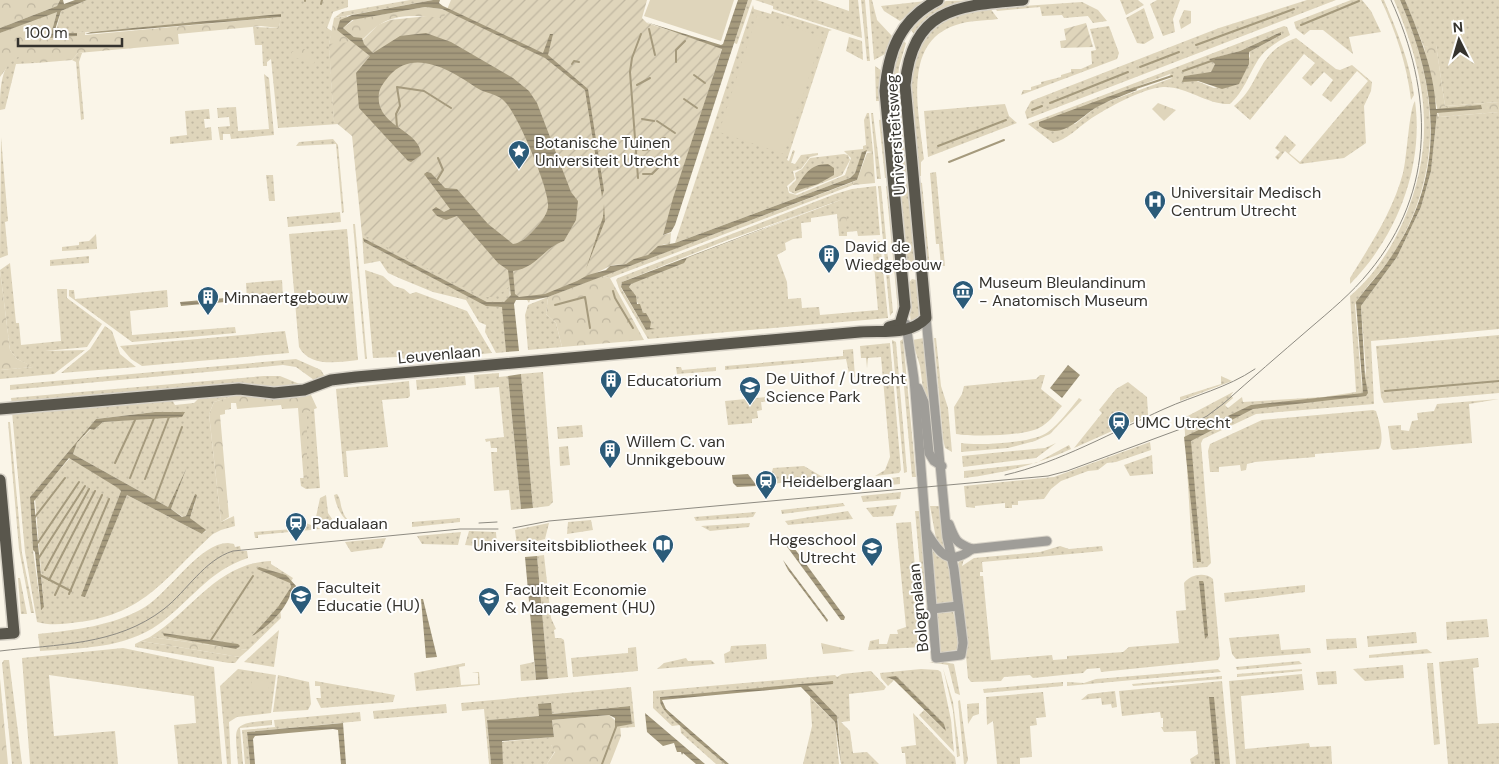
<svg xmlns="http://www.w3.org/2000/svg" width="1499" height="764" font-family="'DM Sans',sans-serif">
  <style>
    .grass { fill: url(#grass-dots); fill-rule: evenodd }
    .forest { fill: url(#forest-crowns) }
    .garden { fill: url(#garden-furrows) }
    .pitch { fill: #dfd5bb }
    .water { fill: url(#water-rules) }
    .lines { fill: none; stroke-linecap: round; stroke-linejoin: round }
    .stream { stroke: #a59a7d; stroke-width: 2 }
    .minor-casing { stroke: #d7d2c7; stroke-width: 11 }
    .major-casing { stroke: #d7d2c7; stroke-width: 14 }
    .minor { stroke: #9f9d98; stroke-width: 9 }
    .major { stroke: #59564c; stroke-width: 11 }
    .tram { stroke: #8e8b82; stroke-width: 1 }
    .labels { text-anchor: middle; stroke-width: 4; stroke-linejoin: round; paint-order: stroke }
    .street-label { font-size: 16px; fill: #35332e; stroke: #fff }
    .poi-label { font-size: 16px; fill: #35332e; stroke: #fff; text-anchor: start }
  </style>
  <defs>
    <pattern id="grass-dots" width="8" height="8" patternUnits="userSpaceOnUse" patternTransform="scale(1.25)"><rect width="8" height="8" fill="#dfd5bb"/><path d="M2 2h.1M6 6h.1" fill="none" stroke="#c0b7a1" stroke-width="1.8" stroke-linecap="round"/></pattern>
    <pattern id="forest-crowns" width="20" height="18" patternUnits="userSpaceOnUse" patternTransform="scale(1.25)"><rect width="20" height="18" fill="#dfd5bb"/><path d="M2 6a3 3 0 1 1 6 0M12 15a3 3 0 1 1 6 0" fill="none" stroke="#c0b7a1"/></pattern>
    <pattern id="garden-furrows" width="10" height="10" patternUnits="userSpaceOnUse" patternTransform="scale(1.25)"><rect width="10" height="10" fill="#dfd5bb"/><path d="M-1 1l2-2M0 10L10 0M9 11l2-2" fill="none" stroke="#c0b7a1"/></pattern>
    <pattern id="water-rules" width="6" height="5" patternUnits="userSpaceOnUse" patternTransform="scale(1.25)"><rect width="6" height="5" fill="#a59a7d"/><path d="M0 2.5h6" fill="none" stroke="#877e67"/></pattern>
  </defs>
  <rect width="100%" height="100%" fill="#faf5e8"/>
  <g class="grass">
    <path d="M87 0H348V7L333 12 327 28 332 31 329 44 334 121 339 124 278 128 271 59 267 62V66H263L262 45H255L253 27 279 28 281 15 55 35 61 11Z"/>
    <path d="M410 0H433L334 18 342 12Z"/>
    <path d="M748 0H752L737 44 734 43Z"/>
    <path d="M755 0H817L849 11V0H858L862 38 773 9V6Z"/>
    <path d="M861 0H865L870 61H867Z"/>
    <path d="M869 0H872L877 20 892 36 885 54 874 60Z"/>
    <path d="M979 0 915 35 909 28 938 5 946 1Z"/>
    <path d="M1120 0H1138L1144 5 1126 15Z"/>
    <path d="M1157 0H1180L1173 19 1175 32 1163 36 1150 4Z"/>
    <path d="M1307 0H1336L1027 119 1025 112 1031 101 1219 28Z"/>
    <path d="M1351 0H1362L1371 11 1381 32 1349 37 1353 54 1323 30H1310L1304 35 1296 29 1294 22Z"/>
    <path d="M1381 0H1384C1397 31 1410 62 1414 95L1411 100C1407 65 1396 32 1381 0Z"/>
    <path d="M1394 0H1400C1438 88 1445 171 1392 256 1381 273 1364 287 1355 305L1362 389 1366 371 1361 306 1397 257 1421 207 1431 171 1437 113 1439 117 1499 112V329L1371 341 1374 404 1256 414 1203 439 1201 443 1211 563 1207 567 1193 568 1184 418 1233 392 1231 395 1233 398 1225 405 1228 408 1242 397 1243 402 1323 397 1356 392 1350 296C1373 277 1391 249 1403 222 1437 143 1427 77 1394 0Z"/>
    <path d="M1405 0H1499V102L1445 106 1436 45 1424 47Z"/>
    <path d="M926 1 900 21 884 11 881 6Z"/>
    <path d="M1082 2 1098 10 1107 21 1093 23 1088 16 1064 18 1062 15 1042 16 1040 7 997 11 995 8Z"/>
    <path d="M753 5 754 9 771 14 772 11 832 30 829 31 787 160 789 161 793 150 795 151 791 163 795 164 801 155 818 153V155L810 157 801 169 793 171 795 179 787 186 789 193 797 195 845 175 851 158 844 151 863 149V146L866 145 864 120 867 113H869L873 152 863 151 855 173 850 178 675 243Z"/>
    <path d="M990 8 998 19C984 21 969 20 956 25 900 43 920 115 924 159L921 162V176H917L909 79 922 42 933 29 956 14Z"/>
    <path d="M1144 8 1154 38 1144 44 1137 43 1126 18Z"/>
    <path d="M1184 10 1191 11V23L1181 29 1179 21Z"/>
    <path d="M1109 26 1119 53 1117 59 1021 95 1023 90H1031V87L1041 84V82L1061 77V75L1071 72V69H1081L1092 64 1091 51 1096 50 1090 29Z"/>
    <path d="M1284 26 1287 27 1290 35C1277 42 1266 48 1258 60 1248 76 1244 91 1230 104 1207 105 1187 86 1163 87 1143 88 1105 109 1089 120 1076 129 1068 139 1053 143L1028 124ZM1281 32V35L1249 52 1250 56 1239 83 1214 88 1184 76 1211 73 1215 64 1210 59 1240 51ZM1170 74 1172 78 1099 105 1075 124H1039Z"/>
    <path d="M849 37 862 41 863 60 846 51Z"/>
    <path d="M1296 38 1336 69 1340 70 1352 65 1372 82 1371 91 1364 106 1366 143 1344 158 1300 164 1285 151 1278 160 1275 157 1280 152 1275 148 1285 135 1296 145 1289 153 1300 162 1368 81 1357 71 1331 102 1322 95 1333 80 1324 72 1311 86 1302 78 1315 63 1304 54 1250 120 1234 106C1263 83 1254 53 1296 38Z"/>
    <path d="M901 40 906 43 899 67 898 80 909 176 897 177 889 89 891 68Z"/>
    <path d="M78 53H82L79 62 84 119 81 120 76 62 72 60Z"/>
    <path d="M20 56 36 63 16 64 5 109 0 110C0 92 0 61 20 56Z"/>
    <path d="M875 66 882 71 879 101H876Z"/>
    <path d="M264 74 269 78 274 135 231 139 230 134H223V140H220L218 127 230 126 229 117 218 118 217 108 236 107 238 131 269 129Z"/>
    <path d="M1415 101C1424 167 1397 237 1350 284V278C1371 244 1393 211 1403 173 1407 158 1409 109 1415 101Z"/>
    <path d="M1005 104 1009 116 1017 123 928 157 924 111Z"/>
    <path d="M209 109 210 119H204L205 128 211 127 212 140 170 144V137L187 135 185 111Z"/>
    <path d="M871 113H873L881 179H877Z"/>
    <path d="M884 119 889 178H885L879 120Z"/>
    <path d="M1 137 8 221 5 222 8 255 0 258Z"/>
    <path d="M333 139 338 145 344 212 342 213 336 144 296 146 299 142Z"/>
    <path d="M844 154 848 155 850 160 842 175 795 194 789 191V187L796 180 795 173 802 169 810 158Z"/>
    <path d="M936 172 945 266H941L939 244H936L930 173Z"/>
    <path d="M266 175H273L275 201H269Z"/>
    <path d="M853 182V185L610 278 602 276Z"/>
    <path d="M918 182 922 183 930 269 925 267Z"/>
    <path d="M910 183 917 267 911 271 907 269 897 184Z"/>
    <path d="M876 186 880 235 858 236 857 231 847 232V236H839L837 214 811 218V222L801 223 802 238 793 239 785 243 786 250 777 255 787 282 788 299 801 298 802 308 819 307 820 315 878 310 872 242 880 241 888 318 648 339 620 291 616 280 618 278 835 194 852 189ZM846 198 687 258 630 284 629 287 649 324 650 328 646 330 621 288 622 282 725 241Z"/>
    <path d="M878 186H881L893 312 890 316Z"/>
    <path d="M886 186H890L899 291 898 311Z"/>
    <path d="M360 199 509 282 510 298 504 302H487L364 239V242L486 305 503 307 506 352 496 353 485 332 486 325 479 322 466 300 433 292 399 278 388 273 380 261 364 264Z"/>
    <path d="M340 212 341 222 288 227 287 217Z"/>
    <path d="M353 224H355L367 359H365Z"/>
    <path d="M347 229 358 360C339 362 310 368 299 347L289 234Z"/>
    <path d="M96 234 97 249 62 251V247L79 245V242L89 241Z"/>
    <path d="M89 256V263L50 266V260Z"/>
    <path d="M10 263 16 323H19L21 345 61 341 57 289H67V298L102 324 87 347 45 351 85 350 54 374 0 379V370L33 367 17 359 10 350 0 270Z"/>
    <path d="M365 270 383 276 394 286 404 289 410 294 416 292 467 311 492 353 413 361 398 357 373 358Z"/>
    <path d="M912 279 916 280 919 285 921 317 911 324 907 285Z"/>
    <path d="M282 280 283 297 247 300 246 283Z"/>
    <path d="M69 290H74L75 299 167 290 168 307 130 311 132 335 235 327 236 333 132 342 69 296Z"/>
    <path d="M548 297 546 314 556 323 562 347 528 350 525 315 528 305Z"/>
    <path d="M105 326 112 331 120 354 136 367 61 373 90 349Z"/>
    <path d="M285 331 289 353 142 366 131 359 120 346Z"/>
    <path d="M1499 335V393L1384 403 1381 397 1376 346Z"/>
    <path d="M924 338 933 455 931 450 920 366 912 340Z"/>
    <path d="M934 338H936L941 386 948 408 952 452 945 448 943 439Z"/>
    <path d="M903 339 916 477H912L900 341Z"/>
    <path d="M892 340 896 342 907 472 904 473Z"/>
    <path d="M890 343 901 470 899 473 875 476 885 470 890 457 881 357 868 358 867 368 866 358H861L860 346Z"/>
    <path d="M853 349 855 377 850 378 846 359 725 370V366L843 356V350Z"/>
    <path d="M296 359 321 370 325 377 314 380 296 367 283 365 10 390V385Z"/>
    <path d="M676 367H681L682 370 716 367V371L677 374Z"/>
    <path d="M543 372 553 502 549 506 533 508 521 374Z"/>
    <path d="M499 373V377L508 376 521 509 511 510 509 490 494 491 491 452H497V448H491L490 441 486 442 485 439 504 437 499 387 475 389 474 375Z"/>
    <path d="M1040 375H1045L1041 389 1062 406C1055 414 1049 423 1039 428 1024 436 974 437 956 434L954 407 962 394 964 386 1036 379Z"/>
    <path d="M264 376H280L302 385 280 388 12 405 11 398Z"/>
    <path d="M465 376 466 385 417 390 416 380Z"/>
    <path d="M1221 376 1232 381 1180 401V397L1221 384Z"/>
    <path d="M409 381 410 396 408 398 382 400 388 447 346 451 348 477H344L336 389Z"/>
    <path d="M1128 382 1147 397 1148 415 1074 448 1102 413 1099 410 1116 389Z"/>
    <path d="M227 393 230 397 242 393 214 402 209 414 221 522 234 516 235 526 221 530 213 534C167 575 146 614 79 622 66 624 50 626 37 622L25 552 12 412 171 398 175 405 194 403 201 396ZM155 412H181L165 417 103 422 94 430 91 429 77 443 73 454 168 507 187 467 171 509 183 517 186 516 195 494V503L190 518 206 531 202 534 127 495 85 596H82L121 491 119 488 70 458 35 498 44 607 41 609 33 550 30 497 96 419Z"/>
    <path d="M766 395H769V401L761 402 762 410 757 411 758 418 752 419V423L728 425 725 401 766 397Z"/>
    <path d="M1079 398 1082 400 1050 434 1035 441 1008 448 961 452V443C978 446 1035 443 1048 432 1060 423 1070 409 1079 398Z"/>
    <path d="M1499 399 1469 404 1472 443 1393 450 1391 448 1388 426 1401 425V430L1409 431 1412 421 1418 420 1417 413 1434 411 1437 404Z"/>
    <path d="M314 408 320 488 306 489 301 486 300 478H305L304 482 307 481V412Z"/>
    <path d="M1373 410 1376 411C1379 421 1385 439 1379 449L1315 454V457L1255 462 1247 464 1246 470 1241 471 1240 465 1219 467V472H1210L1208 451 1210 444 1262 420Z"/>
    <path d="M8 422H10L22 553 34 613H31L19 549Z"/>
    <path d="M582 425 583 437 558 439 557 427Z"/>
    <path d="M1150 442 1151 450 1116 462 1107 463 1098 470 1088 471 1061 481 1051 489 1044 499 1018 501V505H1012V508H1005V503L975 506V508L966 507 964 486 1054 477Z"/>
    <path d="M1056 443 1036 458 963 467 962 456 1045 448Z"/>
    <path d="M1069 445 1071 449C1036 465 1003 473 964 478V471L1036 463Z"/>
    <path d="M568 446 570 465 560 466 559 447Z"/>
    <path d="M1152 455 1153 474 1130 476 1124 465Z"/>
    <path d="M804 466 826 479 769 484 773 468Z"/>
    <path d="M900 477V484L880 486 861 483V481Z"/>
    <path d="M901 492 900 499 863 502 861 496Z"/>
    <path d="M337 494C341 499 340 504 342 509 348 531 369 526 386 526L388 529C359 531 341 527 334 495Z"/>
    <path d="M326 495 328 513 339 529 326 525 316 517 320 498Z"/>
    <path d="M843 503 845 506 782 514 781 510Z"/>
    <path d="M897 505 893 516 873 517 866 508Z"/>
    <path d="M930 506H939L949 553 937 544Z"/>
    <path d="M848 511 853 519 788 525 785 521Z"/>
    <path d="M915 511H919L926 590H922Z"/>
    <path d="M756 512 753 517 696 521 694 517Z"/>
    <path d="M460 518V522L412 527V522Z"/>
    <path d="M591 520 593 530 567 534 568 522Z"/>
    <path d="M911 522 922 647 868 650 870 641 879 639V644H887L890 634H898L897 630 906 627 896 523Z"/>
    <path d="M306 523 321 529 258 535V538H255L254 532 293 529Z"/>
    <path d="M549 523 545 539 517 546 515 530Z"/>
    <path d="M750 523 749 527 710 531 701 526Z"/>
    <path d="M469 531 496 532 497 548 465 545Z"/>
    <path d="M461 532 458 545 422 544 417 536Z"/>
    <path d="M386 538 382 548 351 552 345 542Z"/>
    <path d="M228 543 234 544 235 547 240 546 241 551H247L248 558C209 570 190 602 159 624 124 649 80 648 40 651L38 634C75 630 113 626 145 607 170 591 200 543 228 543Z"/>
    <path d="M1060 546 1069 549 1102 546 1103 551 982 562 983 572H980V576H983L991 660 1052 655 1053 660 1067 659V656L1123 652 1129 647 1179 643 1176 611 1186 610 1184 583C1191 574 1205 572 1213 579L1220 656 1218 660 1101 672 1100 668 1087 669 1083 673 1033 678 1030 675 1004 677 1001 681 971 682 968 678 958 564 960 560 964 559 962 566 974 558 1040 552Z"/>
    <path d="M931 548 937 556 949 560 954 602 937 604 935 601Z"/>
    <path d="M544 555 551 618 556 629 554 630 555 638H561L564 640 568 677 548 679 537 556Z"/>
    <path d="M271 561V564L293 578 290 583 291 587 280 607 281 618 248 650 150 637C192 611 217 563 271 561Z"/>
    <path d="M18 578H20L27 614H21Z"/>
    <path d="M1305 585V592L1225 602 1224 593Z"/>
    <path d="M953 612C955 616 960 645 960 649L940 653 936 613Z"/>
    <path d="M1487 619 1489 637 1447 640 1446 622Z"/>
    <path d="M279 630 274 667 244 662Z"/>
    <path d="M1416 632 1417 643 1368 647 1367 636Z"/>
    <path d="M1279 634 1281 650 1310 648 1311 653 1236 659 1232 654 1229 638Z"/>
    <path d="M1356 638 1357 648 1327 650 1326 639Z"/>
    <path d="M141 641 240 657 235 663H229L135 647V644Z"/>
    <path d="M766 644 767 659 725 663 724 654 730 651 731 646Z"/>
    <path d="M636 647 638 671 573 677 571 658 628 653V648Z"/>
    <path d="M123 648 214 667 222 764H178L174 725 196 723 194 696 49 675 54 736 115 731 118 764H30L22 658Z"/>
    <path d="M1427 649 1432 653 1369 658V655Z"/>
    <path d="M686 658 688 661 711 660 715 664 657 669 664 663Z"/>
    <path d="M1478 658 1479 667 1473 668 1478 724 1499 723V764H1448L1439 662Z"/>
    <path d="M4 660H9L22 764H12L2 663Z"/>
    <path d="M1299 661 1302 664 1237 670 1236 667Z"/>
    <path d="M534 662 536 680 521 681 520 665Z"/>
    <path d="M929 662H944L954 664 960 695 955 693 948 665Z"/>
    <path d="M465 663V666L459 667 461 685 478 684V673L472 672H479L480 685 416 691 414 673Z"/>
    <path d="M1427 663H1433L1440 744 1434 745Z"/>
    <path d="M1403 665 1404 678 1365 681 1353 669Z"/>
    <path d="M943 668 953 702 960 756 957 757 953 711Z"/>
    <path d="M238 669 276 675 271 713 237 717 229 722 231 764H227L220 686Z"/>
    <path d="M921 669 938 670 941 672 951 720 954 752 919 715 924 710 946 731 894 680 888 686 881 678 880 673Z"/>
    <path d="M1218 669 1221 672 1067 686V682L1084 683 1096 679Z"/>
    <path d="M1302 669V671L1237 677V674Z"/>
    <path d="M871 671 886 687 884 690 849 694 850 721 841 722 850 731 853 753 867 752 879 764H841L838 720 807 686 833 684 660 697 661 706 725 764H716L681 733 680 725 672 726 653 708V691L835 675 837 677 842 674Z"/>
    <path d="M1336 671 1337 684 1318 685 1316 672Z"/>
    <path d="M1302 674 1304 690 1241 696 1245 749 1309 743 1310 747 1331 746 1332 764H1236L1229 681Z"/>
    <path d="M278 675 309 682 311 704 308 710 273 712Z"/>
    <path d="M1222 676V679L1133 686 1132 684Z"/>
    <path d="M315 681 395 695 393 702 321 708 316 698H321L320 686H315Z"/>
    <path d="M1222 681 1230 764H1191L1190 759 1198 754 1196 731 1164 732 1161 727H1163V718H1161L1160 712 1122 716 1119 691Z"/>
    <path d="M1063 682V686L984 693 983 689Z"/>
    <path d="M631 687 635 727 620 728V725L632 724 630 706 551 714 539 704V716L487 720 491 764H489L484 709 462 711 461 703Z"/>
    <path d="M1115 691 1117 707 1112 708 1111 704 1102 705 1101 698 1081 700 1088 694Z"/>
    <path d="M1043 692 1046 717 1036 718 1037 725 1030 726 1032 757 1020 758V764H997L993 721 987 725 986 697Z"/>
    <path d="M810 697 835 722 839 764H803L812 726Z"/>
    <path d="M960 700 968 760 966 764H964L958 701Z"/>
    <path d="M979 703V714L973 716 968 724 967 704Z"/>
    <path d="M446 704 447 713 374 719 373 711Z"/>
    <path d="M360 712 361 721 247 732 250 764H245L242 730 275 727 274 720Z"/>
    <path d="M913 713 955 757 956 764H906L905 753H902L901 747 916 745Z"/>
    <path d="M272 720V725L240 728 243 764H238C235 724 230 724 272 720Z"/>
    <path d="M551 737V745L555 751 547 764H503L501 742Z"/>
  </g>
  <g class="forest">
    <path d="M0 0H60L57 6 0 28Z"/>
    <path d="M425 7 442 9 490 32C460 24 414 7 384 22 376 26 369 33 363 39L354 37 343 28 355 19V14L356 19Z"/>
    <path d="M53 12H57L50 38 77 36V33L85 32V35L281 17 279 28 261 26 178 34 179 44 78 53 72 60 36 63 18 57 10 63 0 77V33Z"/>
    <path d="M347 16 340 25 356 46 353 137 351 132 334 121 329 44 334 18Z"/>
    <path d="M1436 44 1445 106 1499 102V112L1439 117 1424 47Z"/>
    <path d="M304 49 312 55 315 63 310 65 306 59 291 58 292 52Z"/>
    <path d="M1158 103 1176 110 1164 121 1152 109Z"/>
    <path d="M873 152 875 183 853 185V182L857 180 867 153Z"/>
    <path d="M838 208H845L847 221 842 231H840L838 214 835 213Z"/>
    <path d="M0 270 10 350 17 359 34 367 0 370Z"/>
    <path d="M602 276 610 278 644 340 562 347 556 323 546 314 548 297Z"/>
    <path d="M242 393 279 398 311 395 317 408 307 412V481L304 483 298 408 282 409 281 405 237 409 236 403H231V409L225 410V414L220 415 229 517 221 522 209 414 214 402Z"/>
    <path d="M150 637 248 650 240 657 141 641Z"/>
    <path d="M821 643 855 651 823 654Z"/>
    <path d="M0 679 8 764H0Z"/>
    <path d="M609 715 620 725 621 736 610 764H547L555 752 551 745V737H554L552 720Z"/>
  </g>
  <g class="garden">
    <path d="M451 0H647L642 18 647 23 722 48 666 224 663 235 671 233 670 244C658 243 656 251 647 256 641 258 631 262 626 264 621 265 615 264 610 266 596 273 544 300 530 300L529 303 527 300H511L509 287 495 297H482L362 234 352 136 334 121 329 44 362 41 378 25 390 20 428 16 443 19Z"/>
    <path d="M1086 23 1093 47 1061 48 1060 41 1066 40 1064 29Z"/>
  </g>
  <g class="pitch">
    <path d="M650 0H734L721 41 644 16Z"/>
    <path d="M757 15 822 37 784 154 719 132Z"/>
    <path d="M252 679 270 682 268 692 251 689Z"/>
  </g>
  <g class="water">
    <path d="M60 0H63L64 4 75 0H87L61 11 54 33H77V36L50 38 57 12 0 33V28L57 6Z"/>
    <path d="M433 0H440L439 3 443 6 543 53 550 34H553L548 55 588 89 604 190 602 197 585 90 545 58 442 9 425 7 352 20 343 28 354 37 362 38 364 44 373 53 400 36 426 33 451 42 513 78 529 91 537 103 571 192 578 201 576 220 564 241C544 247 537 268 513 271L515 294 519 297 545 294 577 281 588 275 606 270 610 266 626 264 634 259 648 255 658 246 675 243 850 178 855 173 862 152 867 150 857 180 548 297 533 300H516L514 304 519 351 506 352 502 307 486 306 364 242 363 238 487 302H504L511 295 508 270 498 263 457 216 446 220 437 216 432 210 436 207 444 212 450 209 424 174 427 172 431 173 445 188 457 189 488 224 513 244C521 243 526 238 532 232 538 226 547 216 548 207 550 190 518 116 506 103 498 93 486 94 477 88 452 71 414 47 389 76 385 81 380 87 379 93 374 127 421 129 421 155L411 162 408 161 359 108 356 73 370 56 337 30 340 20 352 15Z"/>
    <path d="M738 0H748L675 225 671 232 663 235 673 198 722 49 646 22 721 45 723 44Z"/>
    <path d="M1400 0H1405C1420 36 1434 70 1436 109L1481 105 1482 109 1437 113 1431 171 1421 207 1397 257 1361 306 1365 377 1368 393 1366 396 1253 409 1191 441 1201 562H1197L1184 437 1251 405 1363 393 1356 302C1367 286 1381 273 1391 257 1447 173 1438 88 1400 0Z"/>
    <path d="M281 14V17L85 34 91 32Z"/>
    <path d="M1281 32V35L1249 52V64L1239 84 1222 89 1198 81 1182 82 1184 76 1211 72 1215 64 1209 59 1240 51Z"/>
    <path d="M1135 87 1137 90C1125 95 1112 99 1101 105 1080 115 1064 142 1039 126V122Z"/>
    <path d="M828 164 834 168V175L818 184 795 191V189C805 175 809 164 828 164Z"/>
    <path d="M846 197 687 258 684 263 631 284 629 287 636 296 637 304H640L643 313H646L651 322 650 328 655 329 646 330 621 287 622 282Z"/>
    <path d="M604 204 605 221 586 269 603 217Z"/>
    <path d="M225 298V302L181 306 180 302Z"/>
    <path d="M1068 365 1080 375 1062 398 1050 388Z"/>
    <path d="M521 374 533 508 521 509 508 376Z"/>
    <path d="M155 412H185L182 417 103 422 94 430 90 429 77 443 73 454 168 507 187 467 171 509 182 517 186 516 195 494 197 495 190 518 206 530 202 534 127 495 85 597 81 596 121 491 118 488 69 458 34 501 44 607 41 610 35 552 33 550 30 497 96 419Z"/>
    <path d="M748 474 757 486 737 487 733 483 732 475Z"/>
    <path d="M789 541 845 617 844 620H841L785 544 786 542Z"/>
    <path d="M537 556 548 679 536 680 525 557Z"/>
    <path d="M783 560 828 620 827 622 788 570Z"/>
    <path d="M259 567 286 575 297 587 291 592C287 609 267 628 252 636L278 607 291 587 290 583 257 569Z"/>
    <path d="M1199 581H1203L1204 584 1208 636 1205 639Z"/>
    <path d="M421 599H423L437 657 426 658Z"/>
    <path d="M163 633 238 644 240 646 236 649 164 636Z"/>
    <path d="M896 676 944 724 946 731 894 680 887 677Z"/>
    <path d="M833 681V684L808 686 837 716 841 764 835 722 801 687 662 700 666 709 729 764H725C714 754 665 716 661 705 660 703 660 699 660 697Z"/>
    <path d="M1209 697H1214L1220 764H1215Z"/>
    <path d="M551 703 552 714 630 706 632 724 615 727V718L609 715 552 720 554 737 502 741 503 764H491L487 720 539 716 538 704Z"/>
    <path d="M645 713 705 764H696L683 753 682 755 681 752H677L674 743 663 746 647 732Z"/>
    <path d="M343 723 346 764H341L338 730 333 729 255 736 253 739 255 764H250L247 732Z"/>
  </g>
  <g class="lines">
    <g class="stream">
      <path d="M305 1V0"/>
      <path d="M321 4 322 0"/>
      <path d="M1301 25 1359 1"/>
      <path d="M649 29 655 55"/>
      <path d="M1196 45 1294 9"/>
      <path d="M676 62V50L685 41"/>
      <path d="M572 64 574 61 579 62"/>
      <path d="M1140 67 1179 52"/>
      <path d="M1183 71 1214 60"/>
      <path d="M694 75 705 83"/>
      <path d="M637 85 650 78"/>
      <path d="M1136 88 1172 76"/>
      <path d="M684 99 697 108"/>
      <path d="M1050 103 1128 72"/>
      <path d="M1032 110 1042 106"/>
      <path d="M642 119 654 121"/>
      <path d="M657 121 675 133"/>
      <path d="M397 127 396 114 400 106 397 87 424 91 451 108"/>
      <path d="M938 146 1006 120"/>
      <path d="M643 150 651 149 661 139 665 138"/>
      <path d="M664 162 679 164"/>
      <path d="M949 162 1004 140"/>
      <path d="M643 174H652L661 165"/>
      <path d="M638 178 630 72 632 58 641 34"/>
      <path d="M437 180 443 170 438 158"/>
      <path d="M613 291 615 298 633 328"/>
      <path d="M555 305 585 297 590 328"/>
      <path d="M1385 391 1499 381"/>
      <path d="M115 463 135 420"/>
      <path d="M130 478 154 418"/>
      <path d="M145 479 169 417"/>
      <path d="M155 500 182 427"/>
      <path d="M35 517 65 478"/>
      <path d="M37 544 79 482"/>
      <path d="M38 559 85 486"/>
      <path d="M45 570 89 489"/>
      <path d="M40 575 71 591"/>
      <path d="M49 580 95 491"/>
      <path d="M69 594 109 499"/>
      <path d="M55 595 102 495"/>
      <path d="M211 640 253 576"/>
      <path d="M602 764 616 727"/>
    </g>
    <g class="minor-casing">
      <g id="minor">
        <path d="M906 324 914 379 936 658 961 655 963 643 954 569 947 537 926 318"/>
        <path d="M918 388 924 402 929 453 934 461 942 466"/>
        <path d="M949 524C955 540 956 543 972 549L1047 541"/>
        <path d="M927 533C939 553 949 567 972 549"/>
        <path d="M932 609 958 606"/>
      </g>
    </g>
    <g class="major-casing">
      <g id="major">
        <path d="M889 327 900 324 905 307 885 91C888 52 900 19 938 0"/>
        <path d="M0 409 239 389 274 393 304 390 331 380 356 377 860 332C882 330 909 336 926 318L905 85C913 7 957 6 1023 0"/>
        <path d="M0 480 14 633 0 634"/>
      </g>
    </g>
    <use href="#minor" class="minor"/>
    <use href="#major" class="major"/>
    <g class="tram">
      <path d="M1005 475C1058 463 1115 431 1164 409 1195 395 1227 388 1255 369"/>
      <path d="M479 523 497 522"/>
      <path d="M513 528 549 521 1048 476 1067 471 1186 427 1207 416 1223 404C1251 379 1280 354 1309 329 1330 311 1352 293 1369 272 1437 190 1433 92 1391 0"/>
      <path d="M0 651C57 644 116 646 164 609 187 591 204 560 233 551L460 529H498"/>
    </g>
  </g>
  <defs>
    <g id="sight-pin" transform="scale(1.125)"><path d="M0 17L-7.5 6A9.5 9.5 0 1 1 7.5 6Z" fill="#2b5b79" stroke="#fff"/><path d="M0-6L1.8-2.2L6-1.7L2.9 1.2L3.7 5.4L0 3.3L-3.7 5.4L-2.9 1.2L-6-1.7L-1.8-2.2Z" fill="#fff"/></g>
    <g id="hospital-pin" transform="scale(1.125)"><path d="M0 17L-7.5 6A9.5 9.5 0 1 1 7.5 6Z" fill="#2b5b79" stroke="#fff"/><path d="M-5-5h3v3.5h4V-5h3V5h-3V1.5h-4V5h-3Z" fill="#fff"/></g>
    <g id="building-pin" transform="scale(1.125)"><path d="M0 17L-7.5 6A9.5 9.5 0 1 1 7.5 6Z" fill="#2b5b79" stroke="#fff"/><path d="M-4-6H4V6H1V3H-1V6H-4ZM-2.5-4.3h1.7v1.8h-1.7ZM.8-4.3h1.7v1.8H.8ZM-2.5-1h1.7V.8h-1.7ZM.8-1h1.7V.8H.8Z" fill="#fff"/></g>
    <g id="museum-pin" transform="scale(1.125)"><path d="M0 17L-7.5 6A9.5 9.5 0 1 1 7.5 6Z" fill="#2b5b79" stroke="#fff"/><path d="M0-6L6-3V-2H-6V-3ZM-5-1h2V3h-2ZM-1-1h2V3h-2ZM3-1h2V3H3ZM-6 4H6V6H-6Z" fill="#fff"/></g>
    <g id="university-pin" transform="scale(1.125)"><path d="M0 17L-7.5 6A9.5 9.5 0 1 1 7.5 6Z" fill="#2b5b79" stroke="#fff"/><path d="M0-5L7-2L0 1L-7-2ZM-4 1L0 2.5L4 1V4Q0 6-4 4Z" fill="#fff"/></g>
    <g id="station-pin" transform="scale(1.125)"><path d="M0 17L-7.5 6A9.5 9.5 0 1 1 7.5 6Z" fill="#2b5b79" stroke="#fff"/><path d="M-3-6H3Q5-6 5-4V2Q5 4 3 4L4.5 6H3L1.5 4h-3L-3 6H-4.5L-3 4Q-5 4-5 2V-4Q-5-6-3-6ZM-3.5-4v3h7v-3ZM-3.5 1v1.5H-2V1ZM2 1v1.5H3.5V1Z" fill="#fff"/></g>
    <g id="library-pin" transform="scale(1.125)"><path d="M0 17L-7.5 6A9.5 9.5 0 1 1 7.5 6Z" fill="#2b5b79" stroke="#fff"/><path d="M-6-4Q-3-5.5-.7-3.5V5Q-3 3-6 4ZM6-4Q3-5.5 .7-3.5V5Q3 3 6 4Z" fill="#fff"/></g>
  </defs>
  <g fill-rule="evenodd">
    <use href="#sight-pin" x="519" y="151"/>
    <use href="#hospital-pin" x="1155" y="201"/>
    <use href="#building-pin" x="829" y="255"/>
    <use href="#museum-pin" x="963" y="291"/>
    <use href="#building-pin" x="208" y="297"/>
    <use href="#building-pin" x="611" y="380"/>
    <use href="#university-pin" x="750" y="387"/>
    <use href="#station-pin" x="1119" y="422"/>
    <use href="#building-pin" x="610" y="450"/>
    <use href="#station-pin" x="766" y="481"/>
    <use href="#station-pin" x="296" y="523"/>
    <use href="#library-pin" x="663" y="545"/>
    <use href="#university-pin" x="872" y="548"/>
    <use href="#university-pin" x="301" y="596"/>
    <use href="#university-pin" x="489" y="598"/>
  </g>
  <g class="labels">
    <g class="street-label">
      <text transform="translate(895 135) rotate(-94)" y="6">Universiteitsweg</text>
      <text transform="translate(439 354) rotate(-5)" y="6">Leuvenlaan</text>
      <text transform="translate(918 608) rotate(-96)" y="6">Bolognalaan</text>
    </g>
    <g class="poi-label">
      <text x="535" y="148">Botanische Tuinen<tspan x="535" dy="18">Universiteit Utrecht</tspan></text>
      <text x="1171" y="198">Universitair Medisch<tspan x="1171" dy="18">Centrum Utrecht</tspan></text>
      <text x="845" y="252">David de<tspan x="845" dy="18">Wiedgebouw</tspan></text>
      <text x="979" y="288">Museum Bleulandinum<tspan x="979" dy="18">- Anatomisch Museum</tspan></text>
      <text x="224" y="303">Minnaertgebouw</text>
      <text x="766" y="384">De Uithof / Utrecht<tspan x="766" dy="18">Science Park</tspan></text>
      <text x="627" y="386">Educatorium</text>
      <text x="1135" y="428">UMC Utrecht</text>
      <text x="626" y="447">Willem C. van<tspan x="626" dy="18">Unnikgebouw</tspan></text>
      <text x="782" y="487">Heidelberglaan</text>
      <text x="312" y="529">Padualaan</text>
      <text x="856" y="545" text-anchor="end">Hogeschool<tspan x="856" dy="18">Utrecht</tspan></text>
      <text x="647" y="551" text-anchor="end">Universiteitsbibliotheek</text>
      <text x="317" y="593">Faculteit<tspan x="317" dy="18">Educatie (HU)</tspan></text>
      <text x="505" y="595">Faculteit Economie<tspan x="505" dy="18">&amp; Management (HU)</tspan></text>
    </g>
  </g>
  <g transform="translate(1459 40) rotate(355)" stroke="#ffffff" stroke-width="4" paint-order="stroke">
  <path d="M0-4L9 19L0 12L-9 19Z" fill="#35332e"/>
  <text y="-8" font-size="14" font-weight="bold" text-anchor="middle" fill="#35332e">N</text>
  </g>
  <path d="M18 38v8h104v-8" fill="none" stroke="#35332e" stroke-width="2.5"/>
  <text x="25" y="38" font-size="15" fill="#35332e" stroke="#ffffff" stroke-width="4" paint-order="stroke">100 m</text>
</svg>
